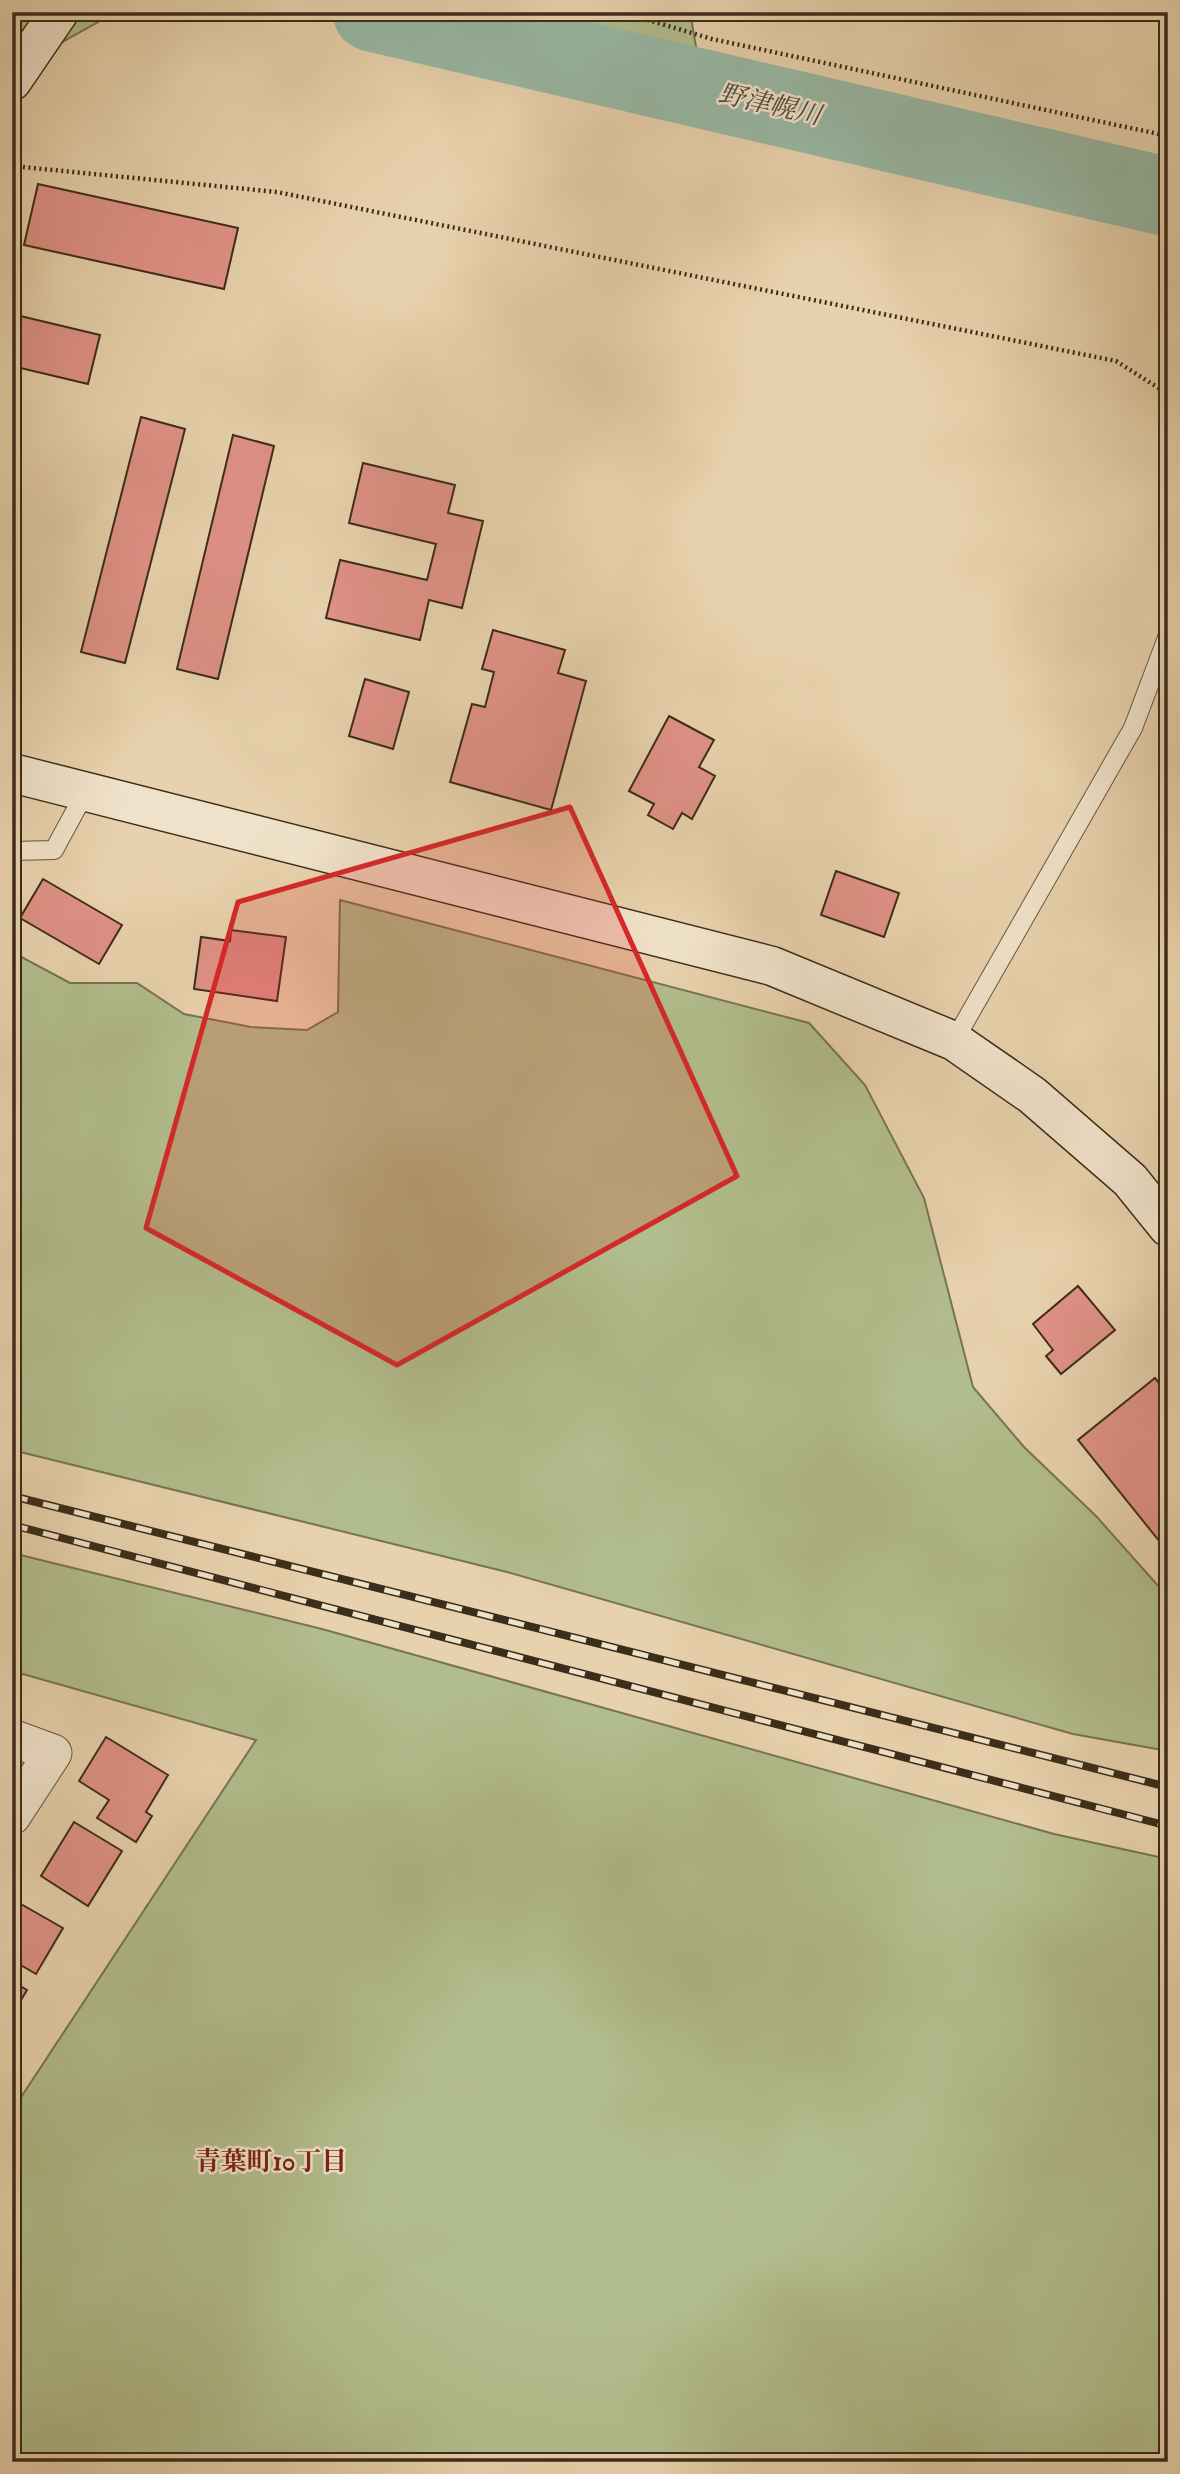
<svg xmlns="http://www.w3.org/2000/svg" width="1180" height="2474" font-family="'IM FELL Double Pica','Noto Serif JP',serif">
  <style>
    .green { fill: #b2bd8d; stroke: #777454; stroke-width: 2 }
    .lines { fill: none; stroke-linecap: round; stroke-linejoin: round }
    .river { stroke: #98b8a5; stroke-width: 79 }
    .building { fill: #e09287; stroke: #3c2c1b; stroke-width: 2 }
    .lane-casing { stroke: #675640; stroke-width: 20 }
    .street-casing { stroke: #675640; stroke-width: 39 }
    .secondary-casing { stroke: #3c2c1b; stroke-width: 41 }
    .path { stroke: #3c2c1b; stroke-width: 4.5; stroke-dasharray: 2 3.5; stroke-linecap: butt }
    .lane { stroke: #f0e2ca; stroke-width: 18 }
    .street { stroke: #f0e2ca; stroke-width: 37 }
    .secondary { stroke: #f0e2ca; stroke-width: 38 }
    .rail-casing { stroke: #3c2c1b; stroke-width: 8 }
    .rail { stroke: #f0e2ca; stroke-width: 5; stroke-dasharray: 16; stroke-linecap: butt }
    .marked { fill: #d62828; fill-opacity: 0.2; stroke: #d62828; stroke-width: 5; stroke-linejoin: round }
    .labels { text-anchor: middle; stroke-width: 5; stroke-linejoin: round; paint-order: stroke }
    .water-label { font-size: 26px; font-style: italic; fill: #4e4837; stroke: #f0e2ca }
    .neighbourhood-label { font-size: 26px; font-weight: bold; fill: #7a1f14; stroke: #f0e2ca }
  </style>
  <rect width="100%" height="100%" fill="#e8d2ad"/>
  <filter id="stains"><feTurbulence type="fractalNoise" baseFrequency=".00286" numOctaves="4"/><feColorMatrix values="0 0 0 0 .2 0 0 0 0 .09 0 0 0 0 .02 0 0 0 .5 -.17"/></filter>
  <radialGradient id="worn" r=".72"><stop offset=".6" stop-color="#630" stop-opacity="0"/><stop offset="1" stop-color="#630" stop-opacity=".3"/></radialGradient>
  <g class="green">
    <path d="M12 12H116L12 70Z"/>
    <path d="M483 12H690L700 70Z"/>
    <path d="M340 900 809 1023 865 1085 924 1198 973 1387 1024 1447 1096 1516 1168 1597V1751L1073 1734 507 1572 12 1450V952L70 983H137L184 1014 251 1027 307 1030 338 1012Z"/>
    <path d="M12 1553 322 1629 1054 1834 1168 1859V2462H12V2111L256 1740 12 1671Z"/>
  </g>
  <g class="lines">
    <path class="river" d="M372 12 1168 197"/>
  </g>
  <g class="building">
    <path d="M38 184 238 228 224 289 24 245Z"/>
    <path d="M12 314 100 335 88 384 12 366Z"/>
    <path d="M141 417 185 429 125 663 81 652Z"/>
    <path d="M233 435 274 446 218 679 177 669Z"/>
    <path d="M363 463 455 485 448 513 483 521 462 608 429 600 420 640 326 618 340 560 427 580 436 544 349 523Z"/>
    <path d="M493 630 565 650 558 673 586 681 551 810 450 782 472 704 485 707 494 672 482 669Z"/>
    <path d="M365 679 409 692 393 749 349 736Z"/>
    <path d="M669 716 714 740 699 767 715 776 692 819 682 813 673 829 648 815 654 804 629 791Z"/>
    <path d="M836 871 899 893 884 937 821 915Z"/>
    <path d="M43 879 122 925 99 964 20 918Z"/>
    <path d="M231 930 286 937 277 1001 194 989 201 937 230 941Z"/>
    <path d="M1078 1286 1115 1330 1061 1374 1046 1356 1053 1350 1033 1324Z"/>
    <path d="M1155 1378 1168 1394V1552L1078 1440Z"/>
    <path d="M106 1737 168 1775 146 1812 152 1816 136 1842 97 1818 109 1800 79 1781Z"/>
    <path d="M74 1822 122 1851 88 1906 41 1876Z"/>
    <path d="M12 1899 63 1928 36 1974 12 1960Z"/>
    <path d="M12 1981 27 1990 12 2015Z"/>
  </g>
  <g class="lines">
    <g class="lane-casing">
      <g id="lane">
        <path d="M12 851 54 850 86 791"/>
        <path d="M954 1041 1133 728 1168 635"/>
      </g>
    </g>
    <g class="street-casing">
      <path id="street" d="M12 1738 53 1753 12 1816"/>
    </g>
    <g class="secondary-casing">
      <g id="secondary">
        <path d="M12 81 59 12"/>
        <path d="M12 773 772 966 954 1041 1032 1095 1130 1180 1168 1227"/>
      </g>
    </g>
    <g class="path">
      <path d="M621 12 712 39 1168 136"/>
      <path d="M12 166 277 192 1116 361 1168 394"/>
    </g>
    <use href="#lane" class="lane"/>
    <use href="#street" class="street"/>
    <use href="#secondary" class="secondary"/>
    <g class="rail-casing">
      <g id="rail">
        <path d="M12 1496 1168 1787"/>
        <path d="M12 1525 1168 1826"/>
      </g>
    </g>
    <use href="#rail" class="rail"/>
  </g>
  <path class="marked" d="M570 807 737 1176 397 1365 146 1228 238 902Z"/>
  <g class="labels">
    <g class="water-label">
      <text transform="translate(770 104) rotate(13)" y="9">野津幌川</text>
    </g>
    <g class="neighbourhood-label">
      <text x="271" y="2170">青葉町10丁目</text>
    </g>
  </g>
  <rect width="1180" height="2474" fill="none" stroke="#e8d2ad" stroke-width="42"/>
  <rect x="14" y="14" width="1152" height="2446" fill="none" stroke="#3c2c1b" stroke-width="3.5"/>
  <rect x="21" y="21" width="1138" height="2432" fill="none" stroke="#3c2c1b" stroke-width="2"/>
  <rect width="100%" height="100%" filter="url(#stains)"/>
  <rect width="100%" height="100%" fill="url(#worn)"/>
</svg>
